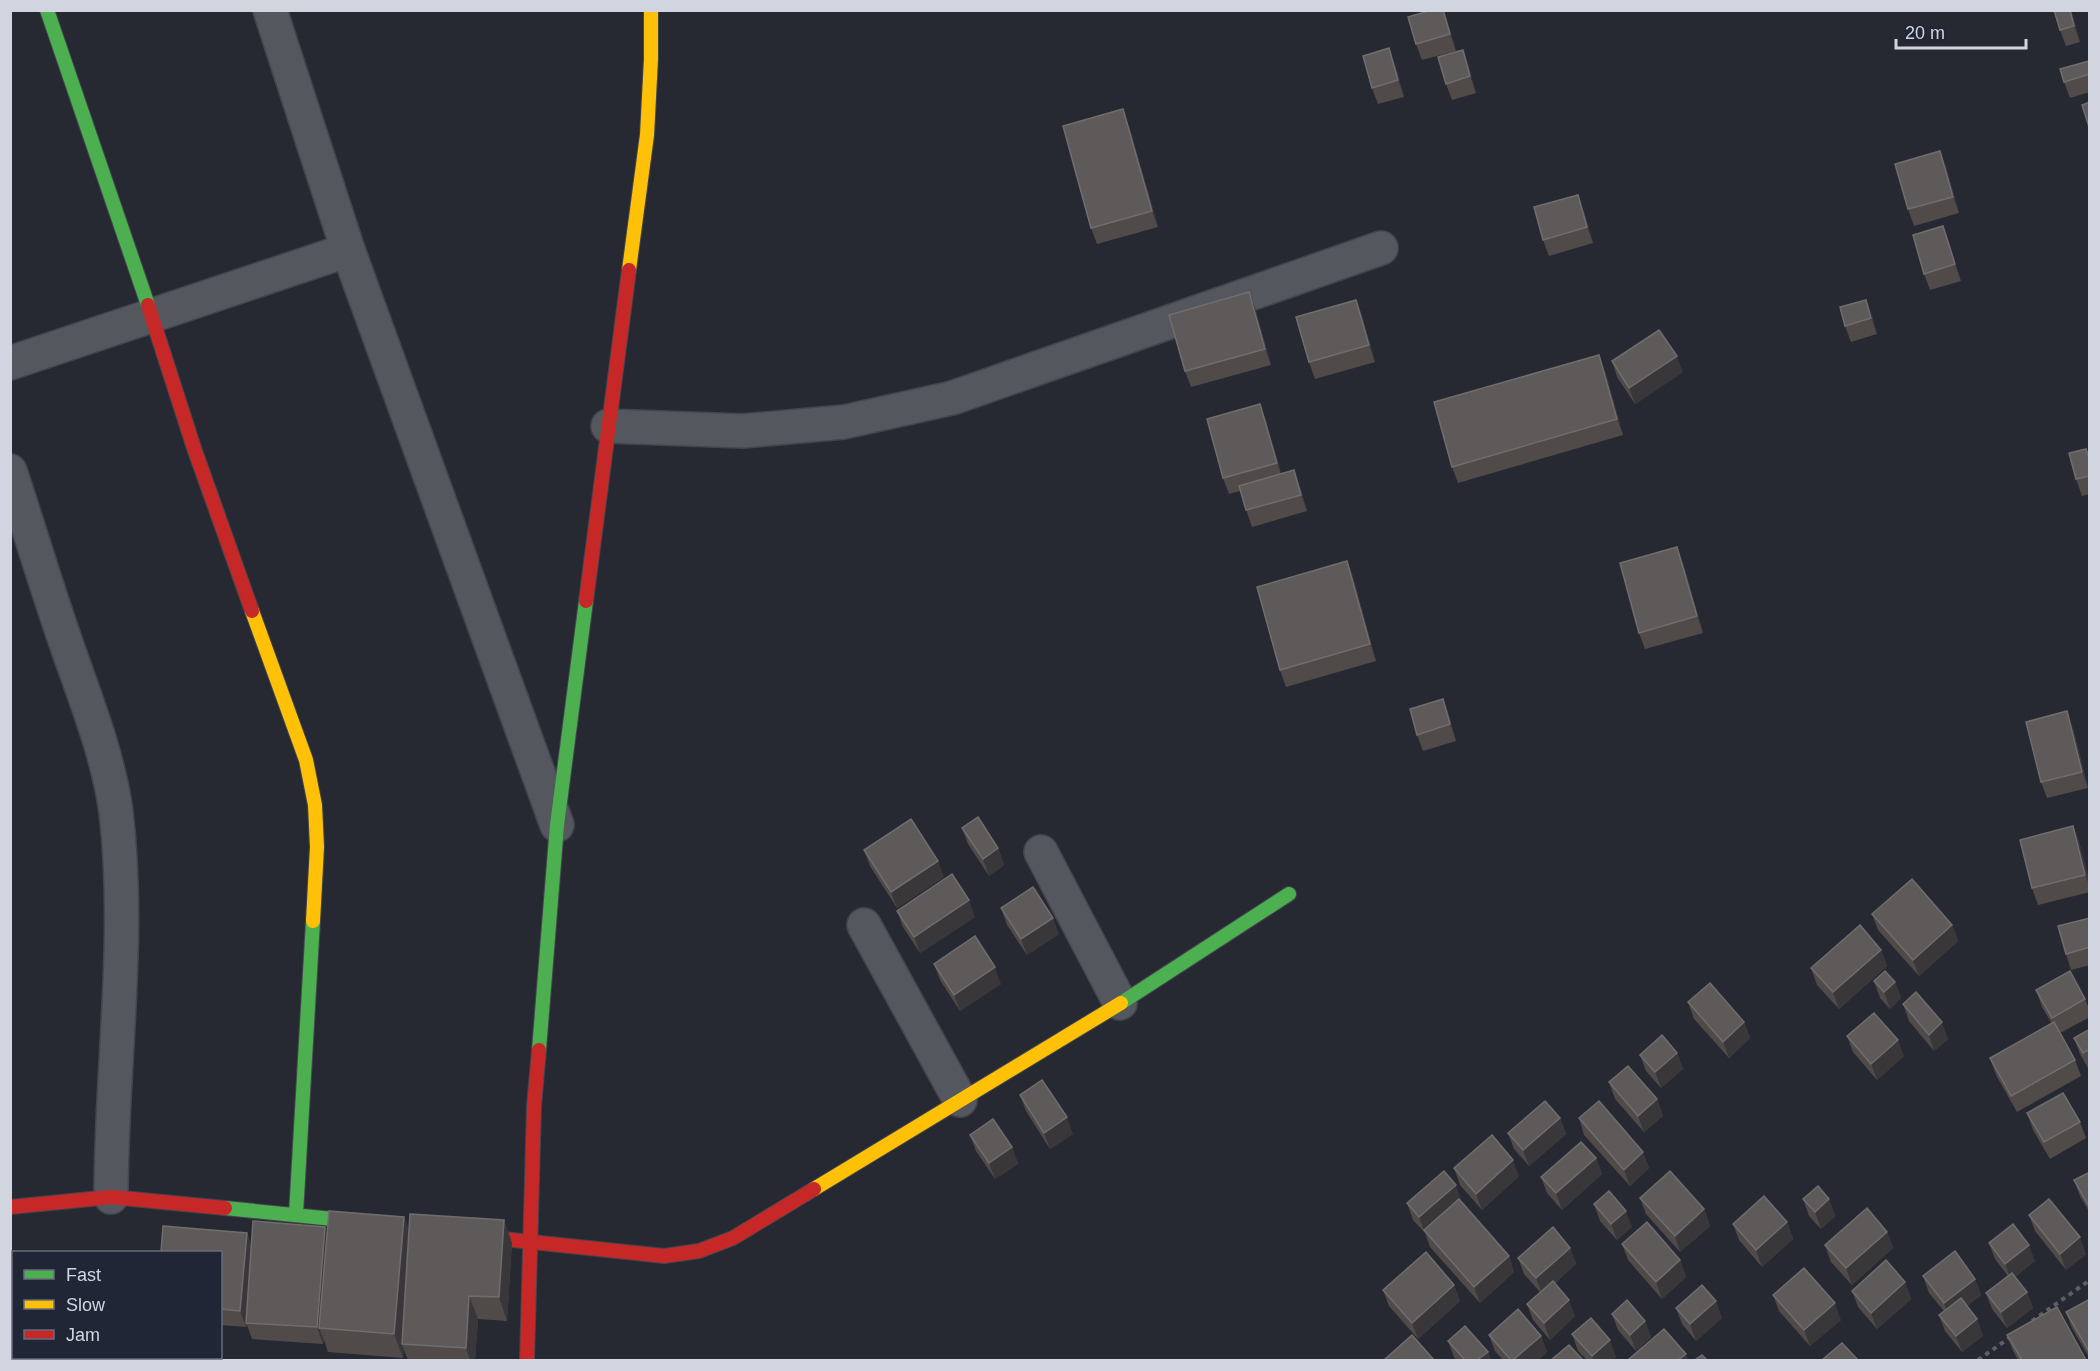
<svg xmlns="http://www.w3.org/2000/svg" width="2100" height="1371" font-family="Arial,sans-serif">
  <style>
    .lines { fill: none; stroke-linecap: round; stroke-linejoin: round }
    .street-casing { stroke: #42454d; stroke-width: 36 }
    .fast-casing { stroke: #42454d; stroke-width: 16 }
    .slow-casing { stroke: #42454d; stroke-width: 16 }
    .jam-casing { stroke: #42454d; stroke-width: 16 }
    .path { stroke: #5c5f66; stroke-width: 4; stroke-dasharray: 4.5 4.5; stroke-linecap: butt }
    .street { stroke: #55575e; stroke-width: 33 }
    .fast { stroke: #4caf50; stroke-width: 14 }
    .slow { stroke: #ffc107; stroke-width: 14 }
    .jam { stroke: #c62828; stroke-width: 14 }
    .wall { fill: #504b48 }
    .shaded-wall { fill: #393739 }
    .building { fill: #5e5a59; stroke: #706d6e; stroke-width: 1.5 }
  </style>
  <rect width="100%" height="100%" fill="#262932"/>
  <g class="lines">
    <g class="street-casing">
      <g id="street">
        <path d="M270 10 348 250 557 825"/>
        <path d="M10 363 348 250"/>
        <path d="M608 426 743 431 844 422 952 398 1381 248"/>
        <path d="M10 471C29 528 46 586 66 643 85 698 108 754 116 812 131 940 111 1069 111 1197"/>
        <path d="M1041 852 1120 1003"/>
        <path d="M864 925 960 1100"/>
      </g>
    </g>
    <g class="fast-casing">
      <g id="fast">
        <path d="M47 10 148 305"/>
        <path d="M1121 1003 1289 894"/>
        <path d="M539 1050 557 825 586 601"/>
        <path d="M225 1208 373 1223"/>
        <path d="M296 1214 313 921"/>
      </g>
    </g>
    <g class="slow-casing">
      <g id="slow">
        <path d="M629 270 647 135 651 59V10"/>
        <path d="M252 611 306 760 315 805 317 847 313 921"/>
        <path d="M814 1189 1121 1003"/>
      </g>
    </g>
    <g class="jam-casing">
      <g id="jam">
        <path d="M148 305 194 448 252 611"/>
        <path d="M586 601 629 270"/>
        <path d="M10 1207 111 1197 225 1208"/>
        <path d="M466 1235 664 1256 699 1251 733 1238 814 1189"/>
        <path d="M527 1360 534 1106 539 1050"/>
      </g>
    </g>
    <g class="path">
      <path d="M2032 1321 2090 1280"/>
      <path d="M1978 1360 2012 1336"/>
    </g>
    <use href="#street" class="street"/>
    <use href="#fast" class="fast"/>
    <use href="#slow" class="slow"/>
    <use href="#jam" class="jam"/>
  </g>
  <g class="wall">
    <path d="M1444 10 1456 51 1422 60 1416 44Z"/>
    <path d="M2071 10 2080 42 2066 46 2060 30Z"/>
    <path d="M1463 50 1476 93 1452 100 1446 84Z"/>
    <path d="M2089 61 2090 92 2070 98 2064 82Z"/>
    <path d="M1395 65 1404 97 1378 104 1372 88Z"/>
    <path d="M1129 126 1158 227 1097 244 1091 228Z"/>
    <path d="M1946 167 1959 213 1914 226 1908 209Z"/>
    <path d="M1584 212 1593 243 1549 256 1543 240Z"/>
    <path d="M1943 226 1961 281 1930 290 1924 274Z"/>
    <path d="M1249 292 1255 308 1271 365 1191 387 1185 371Z"/>
    <path d="M1356 300 1362 316 1375 362 1315 379 1309 362Z"/>
    <path d="M1872 316 1877 334 1851 342 1845 326Z"/>
    <path d="M1612 361 1683 372 1635 404 1617 377Z"/>
    <path d="M1605 371 1623 435 1458 483 1452 467Z"/>
    <path d="M1260 404 1266 421 1281 474 1300 487 1307 511 1252 527 1240 491 1229 494 1223 478Z"/>
    <path d="M2090 457V494L2082 496 2076 479Z"/>
    <path d="M1347 561 1353 577 1376 661 1286 687 1280 670Z"/>
    <path d="M1683 563 1703 633 1645 649 1639 633Z"/>
    <path d="M1443 699 1449 716 1456 741 1423 751 1417 735Z"/>
    <path d="M2073 728 2088 788 2047 798 2041 782Z"/>
    <path d="M2073 826 2079 842 2090 884V892L2038 905 2032 888Z"/>
    <path d="M962 828 998 848 1004 865 989 876 968 844Z"/>
    <path d="M864 850 944 877 897 908 870 866Z"/>
    <path d="M1001 908 1059 934 1027 955 1007 925Z"/>
    <path d="M897 911 975 917 920 953 903 927Z"/>
    <path d="M1872 914 1952 925 1958 941 1919 976 1878 930Z"/>
    <path d="M2090 918V965L2071 970 2066 954Z"/>
    <path d="M1881 950 1887 966 1839 1009 1817 985 1811 968Z"/>
    <path d="M934 964 1001 984 960 1011 940 980Z"/>
    <path d="M1874 981 1895 982 1901 998 1890 1009 1880 998Z"/>
    <path d="M2036 990 2085 999 2090 1011V1017L2060 1033 2075 1060 2081 1076 2017 1112 1996 1075 1990 1058 2052 1024 2042 1007Z"/>
    <path d="M1688 1002 1744 1022 1750 1038 1729 1058 1694 1019Z"/>
    <path d="M1903 1004 1948 1039 1934 1051 1909 1021Z"/>
    <path d="M2090 1029V1069L2089 1070 2080 1054 2074 1038Z"/>
    <path d="M1847 1036 1904 1056 1877 1080 1853 1052Z"/>
    <path d="M1677 1053 1683 1069 1661 1088 1646 1071 1640 1055Z"/>
    <path d="M1609 1082 1657 1099 1663 1116 1644 1132 1615 1099Z"/>
    <path d="M1020 1095 1073 1134 1050 1149 1026 1111Z"/>
    <path d="M2027 1113 2080 1122 2086 1138 2050 1159 2033 1130Z"/>
    <path d="M1560 1118 1566 1134 1529 1166 1514 1149 1508 1133Z"/>
    <path d="M1579 1118 1643 1152 1649 1168 1630 1186 1584 1135Z"/>
    <path d="M970 1135 1012 1147 1018 1164 995 1179 976 1151Z"/>
    <path d="M1596 1158 1602 1174 1562 1210 1547 1193 1541 1177Z"/>
    <path d="M1454 1168 1519 1176 1482 1210 1460 1185Z"/>
    <path d="M2090 1172V1213L2080 1196 2074 1180Z"/>
    <path d="M1640 1198 1704 1209 1710 1226 1680 1252 1646 1214Z"/>
    <path d="M1803 1199H1829L1835 1216 1821 1229 1809 1216Z"/>
    <path d="M1461 1201 1509 1256 1514 1272 1480 1303 1430 1247 1425 1233 1413 1220 1407 1203Z"/>
    <path d="M1594 1204 1632 1227 1617 1240 1600 1221Z"/>
    <path d="M2029 1215 2086 1254 2066 1270 2035 1231Z"/>
    <path d="M404 1217 409 1230 504 1220 512 1243 507 1321 478 1319 475 1360H408L404 1350 403 1358 328 1352 324 1340 323 1344 252 1339 247 1325 246 1327 220 1325V1252L247 1233 251 1245 325 1227 327 1234Z"/>
    <path d="M1787 1222 1793 1239 1762 1267 1739 1240 1733 1224Z"/>
    <path d="M1887 1232 1893 1248 1852 1285 1831 1262 1825 1245Z"/>
    <path d="M1989 1243 2035 1261 2015 1277 2027 1292 2033 1308 2007 1328 1992 1309 1986 1293 2008 1276 1995 1259Z"/>
    <path d="M1622 1244 1680 1260 1686 1277 1662 1299 1628 1260Z"/>
    <path d="M1570 1248 1576 1264 1555 1283 1575 1316 1550 1340 1533 1320 1527 1304 1540 1292 1524 1274 1518 1258Z"/>
    <path d="M1923 1276 1975 1279 1981 1295 1967 1306 1977 1319 1983 1336 1962 1352 1945 1331 1939 1315 1944 1311 1929 1293Z"/>
    <path d="M1905 1282 1911 1299 1877 1329 1858 1307 1852 1291Z"/>
    <path d="M1454 1285 1460 1301 1418 1339 1389 1306 1383 1290Z"/>
    <path d="M1773 1295 1841 1320 1810 1346 1779 1311Z"/>
    <path d="M2090 1299V1359L2072 1328 2066 1312Z"/>
    <path d="M2057 1307 2086 1360H2018L2013 1351 2007 1335Z"/>
    <path d="M1676 1308 1722 1318 1696 1341 1682 1324Z"/>
    <path d="M1612 1314 1645 1321 1651 1337 1636 1351 1618 1330Z"/>
    <path d="M1572 1334 1616 1357 1611 1360H1587L1578 1351Z"/>
    <path d="M1489 1335 1541 1336 1547 1352 1538 1360H1503L1495 1351Z"/>
    <path d="M1448 1341 1488 1352 1491 1360H1456L1454 1357Z"/>
  </g>
  <g class="shaded-wall">
    <path d="M1444 10 1448 24 1456 51 1450 34Z"/>
    <path d="M2070 10H2071L2080 42 2074 26Z"/>
    <path d="M1389 48 1395 65 1404 97 1398 80Z"/>
    <path d="M1463 50 1469 67 1476 93 1470 76Z"/>
    <path d="M1123 109 1129 126 1158 227 1152 211Z"/>
    <path d="M1940 151 1946 167 1959 213 1953 197Z"/>
    <path d="M1578 195 1584 212 1593 243 1587 227Z"/>
    <path d="M1943 226 1949 242 1961 281 1955 264Z"/>
    <path d="M1249 292 1255 308 1271 365 1265 349Z"/>
    <path d="M1356 300 1362 316 1375 362 1369 345Z"/>
    <path d="M1866 300 1872 316 1877 334 1871 318Z"/>
    <path d="M1599 355 1605 371 1623 435 1617 419Z"/>
    <path d="M1677 356 1683 372 1635 404 1629 388Z"/>
    <path d="M1260 404 1266 421 1283 479 1277 463Z"/>
    <path d="M1294 470 1300 487 1307 511 1301 495Z"/>
    <path d="M1677 547 1683 563 1703 633 1697 616Z"/>
    <path d="M1347 561 1353 577 1376 661 1370 644Z"/>
    <path d="M1443 699 1449 716 1456 741 1450 724Z"/>
    <path d="M2067 711 2073 728 2088 788 2082 772Z"/>
    <path d="M2073 826 2079 842 2090 886 2085 875Z"/>
    <path d="M998 848 1004 865 989 876 983 859Z"/>
    <path d="M938 861 944 877 897 908 891 892Z"/>
    <path d="M969 900 975 917 920 953 914 937Z"/>
    <path d="M1053 918 1059 934 1027 955 1021 939Z"/>
    <path d="M1952 925 1958 941 1919 976 1913 960Z"/>
    <path d="M1881 950 1887 966 1839 1009 1833 992Z"/>
    <path d="M995 967 1001 984 960 1011 954 995Z"/>
    <path d="M1895 982 1901 998 1890 1009 1884 992Z"/>
    <path d="M1744 1022 1750 1038 1729 1058 1723 1042Z"/>
    <path d="M1942 1022 1948 1039 1934 1051 1929 1035Z"/>
    <path d="M1898 1040 1904 1056 1877 1080 1871 1064Z"/>
    <path d="M1677 1053 1683 1069 1661 1088 1655 1072Z"/>
    <path d="M1657 1099 1663 1116 1644 1132 1638 1116Z"/>
    <path d="M1067 1117 1073 1134 1050 1149 1044 1133Z"/>
    <path d="M1560 1118 1566 1134 1529 1166 1523 1150Z"/>
    <path d="M1012 1147 1018 1164 995 1179 989 1163Z"/>
    <path d="M1643 1152 1649 1168 1630 1186 1624 1170Z"/>
    <path d="M1596 1158 1602 1174 1562 1210 1556 1193Z"/>
    <path d="M1513 1160 1519 1176 1482 1210 1476 1194Z"/>
    <path d="M1456 1185 1461 1201 1426 1232 1424 1230 1425 1233 1419 1217Z"/>
    <path d="M1829 1199 1835 1216 1821 1229 1815 1212Z"/>
    <path d="M1704 1209 1710 1226 1680 1252 1675 1236Z"/>
    <path d="M1626 1211 1632 1227 1617 1240 1611 1224Z"/>
    <path d="M404 1217 413 1241 402 1344 404 1350 403 1358 394 1334Z"/>
    <path d="M504 1220 512 1243 507 1321 499 1297Z"/>
    <path d="M1787 1222 1793 1239 1762 1267 1756 1250Z"/>
    <path d="M325 1227 331 1243 319 1328 324 1340 323 1344 317 1327Z"/>
    <path d="M1887 1232 1893 1248 1852 1285 1846 1268Z"/>
    <path d="M247 1233 253 1249 246 1323V1327L240 1311Z"/>
    <path d="M2080 1237 2086 1254 2066 1270 2060 1254Z"/>
    <path d="M2029 1245 2035 1261 2011 1280 2005 1264Z"/>
    <path d="M1570 1248 1576 1264 1542 1294 1536 1278Z"/>
    <path d="M1509 1256 1514 1272 1480 1303 1474 1287Z"/>
    <path d="M1680 1260 1686 1277 1662 1299 1656 1282Z"/>
    <path d="M1975 1279 1981 1295 1950 1319 1944 1303Z"/>
    <path d="M1905 1282 1911 1299 1877 1329 1871 1313Z"/>
    <path d="M1454 1285 1460 1301 1418 1339 1412 1323Z"/>
    <path d="M2027 1292 2033 1308 2007 1328 2001 1312Z"/>
    <path d="M469 1296 478 1319 475 1360H470L466 1348Z"/>
    <path d="M1569 1300 1575 1316 1550 1340 1544 1323Z"/>
    <path d="M1716 1301 1722 1318 1696 1341 1690 1324Z"/>
    <path d="M1835 1303 1841 1320 1810 1346 1804 1330Z"/>
    <path d="M1977 1319 1983 1336 1962 1352 1956 1336Z"/>
    <path d="M1645 1321 1651 1337 1636 1351 1630 1335Z"/>
    <path d="M1541 1336 1547 1352 1538 1360H1513Z"/>
    <path d="M1610 1340 1616 1357 1611 1360H1593L1592 1356Z"/>
    <path d="M1488 1352 1491 1360H1477Z"/>
    <path d="M1686 1354 1688 1360H1678Z"/>
  </g>
  <g class="building">
    <path d="M1432 10H1443L1450 34 1416 44 1408 17Z"/>
    <path d="M2054 10H2070L2074 26 2060 30Z"/>
    <path d="M1389 48 1398 80 1372 88 1363 56Z"/>
    <path d="M1463 50 1470 76 1446 84 1438 57Z"/>
    <path d="M2089 61 2090 74 2064 82 2060 69Z"/>
    <path d="M2090 102V130L2082 105Z"/>
    <path d="M1123 109 1152 211 1091 228 1063 126Z"/>
    <path d="M1940 151 1953 197 1908 209 1895 164Z"/>
    <path d="M1578 195 1587 227 1543 240 1534 207Z"/>
    <path d="M1943 226 1955 264 1924 274 1913 235Z"/>
    <path d="M1249 292 1265 349 1185 371 1169 315Z"/>
    <path d="M1356 300 1369 345 1309 362 1296 317Z"/>
    <path d="M1866 300 1871 318 1845 326 1840 307Z"/>
    <path d="M1659 330 1677 356 1629 388 1612 361Z"/>
    <path d="M1599 355 1617 419 1452 467 1434 402Z"/>
    <path d="M1260 404 1277 463 1223 478 1207 419Z"/>
    <path d="M2086 449 2090 461V476L2076 479 2069 453Z"/>
    <path d="M1294 470 1301 495 1246 510 1239 486Z"/>
    <path d="M1677 547 1697 616 1639 633 1620 563Z"/>
    <path d="M1347 561 1370 644 1280 670 1257 587Z"/>
    <path d="M1443 699 1450 724 1417 735 1410 709Z"/>
    <path d="M2067 711 2082 772 2041 782 2026 722Z"/>
    <path d="M978 817 998 848 983 859 962 828Z"/>
    <path d="M911 819 938 861 891 892 864 850Z"/>
    <path d="M2073 826 2085 875 2032 888 2020 840Z"/>
    <path d="M952 874 969 900 914 937 897 911Z"/>
    <path d="M1912 879 1952 925 1913 960 1872 914Z"/>
    <path d="M1033 887 1053 918 1021 939 1001 908Z"/>
    <path d="M2090 918V947L2066 954 2058 926Z"/>
    <path d="M1860 925 1881 950 1833 992 1811 968Z"/>
    <path d="M975 936 995 967 954 995 934 964Z"/>
    <path d="M1885 971 1895 982 1884 992 1874 981Z"/>
    <path d="M2070 971 2085 999 2052 1018 2036 990Z"/>
    <path d="M1710 983 1744 1022 1723 1042 1688 1002Z"/>
    <path d="M1916 992 1942 1022 1929 1035 1903 1004Z"/>
    <path d="M1874 1013 1898 1040 1871 1064 1847 1036Z"/>
    <path d="M2054 1022 2075 1060 2011 1096 1990 1058Z"/>
    <path d="M2090 1029V1049L2083 1053 2074 1038Z"/>
    <path d="M1662 1035 1677 1053 1655 1072 1640 1055Z"/>
    <path d="M1628 1066 1657 1099 1638 1116 1609 1082Z"/>
    <path d="M1042 1080 1067 1117 1044 1133 1020 1095Z"/>
    <path d="M2063 1093 2080 1122 2044 1142 2027 1113Z"/>
    <path d="M1545 1101 1560 1118 1523 1150 1508 1133Z"/>
    <path d="M1599 1101 1643 1152 1624 1170 1579 1118Z"/>
    <path d="M993 1119 1012 1147 989 1163 970 1135Z"/>
    <path d="M1492 1135 1513 1160 1476 1194 1454 1168Z"/>
    <path d="M1581 1142 1596 1158 1556 1193 1541 1177Z"/>
    <path d="M1444 1171 1456 1185 1419 1217 1407 1203Z"/>
    <path d="M1670 1171 1704 1209 1675 1236 1640 1198Z"/>
    <path d="M2090 1172V1208L2074 1180Z"/>
    <path d="M1818 1186 1829 1199 1815 1212 1803 1199Z"/>
    <path d="M1609 1191 1626 1211 1611 1224 1594 1204Z"/>
    <path d="M1764 1196 1787 1222 1756 1250 1733 1224Z"/>
    <path d="M1459 1199 1509 1256 1474 1287 1424 1230Z"/>
    <path d="M2049 1199 2080 1237 2060 1254 2029 1215Z"/>
    <path d="M1867 1208 1887 1232 1846 1268 1825 1245Z"/>
    <path d="M329 1211 404 1217 394 1334 319 1328Z"/>
    <path d="M410 1214 504 1220 499 1297 469 1296 466 1348 402 1344Z"/>
    <path d="M253 1221 325 1227 317 1327 246 1323Z"/>
    <path d="M1647 1222 1680 1260 1656 1282 1622 1244Z"/>
    <path d="M2013 1224 2029 1245 2005 1264 1989 1243Z"/>
    <path d="M163 1226 247 1233 240 1311 220 1309V1252H161Z"/>
    <path d="M1553 1227 1570 1248 1536 1278 1518 1258Z"/>
    <path d="M1955 1251 1975 1279 1944 1303 1923 1276Z"/>
    <path d="M1426 1252 1454 1285 1412 1323 1383 1290Z"/>
    <path d="M1886 1260 1905 1282 1871 1313 1852 1291Z"/>
    <path d="M1804 1268 1835 1303 1804 1330 1773 1295Z"/>
    <path d="M2012 1273 2027 1292 2001 1312 1986 1293Z"/>
    <path d="M1553 1281 1569 1300 1544 1323 1527 1304Z"/>
    <path d="M1702 1285 1716 1301 1690 1324 1676 1308Z"/>
    <path d="M10 1287H14V1358H75V1359L64 1360H10Z"/>
    <path d="M1961 1298 1977 1319 1956 1336 1939 1315Z"/>
    <path d="M2090 1299V1353L2066 1312Z"/>
    <path d="M1627 1300 1645 1321 1630 1335 1612 1314Z"/>
    <path d="M2057 1307 2086 1360H2022L2007 1335Z"/>
    <path d="M1518 1309 1541 1336 1513 1360H1511L1489 1335Z"/>
    <path d="M1591 1318 1610 1340 1592 1356 1572 1334Z"/>
    <path d="M1465 1326 1488 1352 1477 1360H1465L1448 1341Z"/>
    <path d="M1664 1329 1686 1354 1678 1360H1630L1629 1359Z"/>
    <path d="M1412 1335 1434 1360H1384Z"/>
    <path d="M1842 1343 1858 1360H1822Z"/>
    <path d="M1569 1345 1583 1360H1551Z"/>
    <path d="M1702 1355 1707 1360H1695Z"/>
  </g>
  <rect width="2100" height="1371" fill="none" stroke="#d1d5e0" stroke-width="24"/>
  <rect x="12" y="1251" width="210" height="108" fill="#212637" stroke="#676c7b" stroke-width="1.5"/>
  <rect x="24" y="1270" width="30" height="9" fill="#4caf50" stroke="#676c7b" stroke-width="1.5"/>
  <text x="66" y="1281" font-size="18" fill="#d1d5e0">Fast</text>
  <rect x="24" y="1300" width="30" height="9" fill="#ffc107" stroke="#676c7b" stroke-width="1.5"/>
  <text x="66" y="1311" font-size="18" fill="#d1d5e0">Slow</text>
  <rect x="24" y="1330" width="30" height="9" fill="#c62828" stroke="#676c7b" stroke-width="1.5"/>
  <text x="66" y="1341" font-size="18" fill="#d1d5e0">Jam</text>
  <path d="M1896 39v9h130v-9" fill="none" stroke="#d1d5e0" stroke-width="3"/>
  <text x="1905" y="39" font-size="18" fill="#d1d5e0" stroke="#212637" stroke-width="4.5" paint-order="stroke">20 m</text>
</svg>
